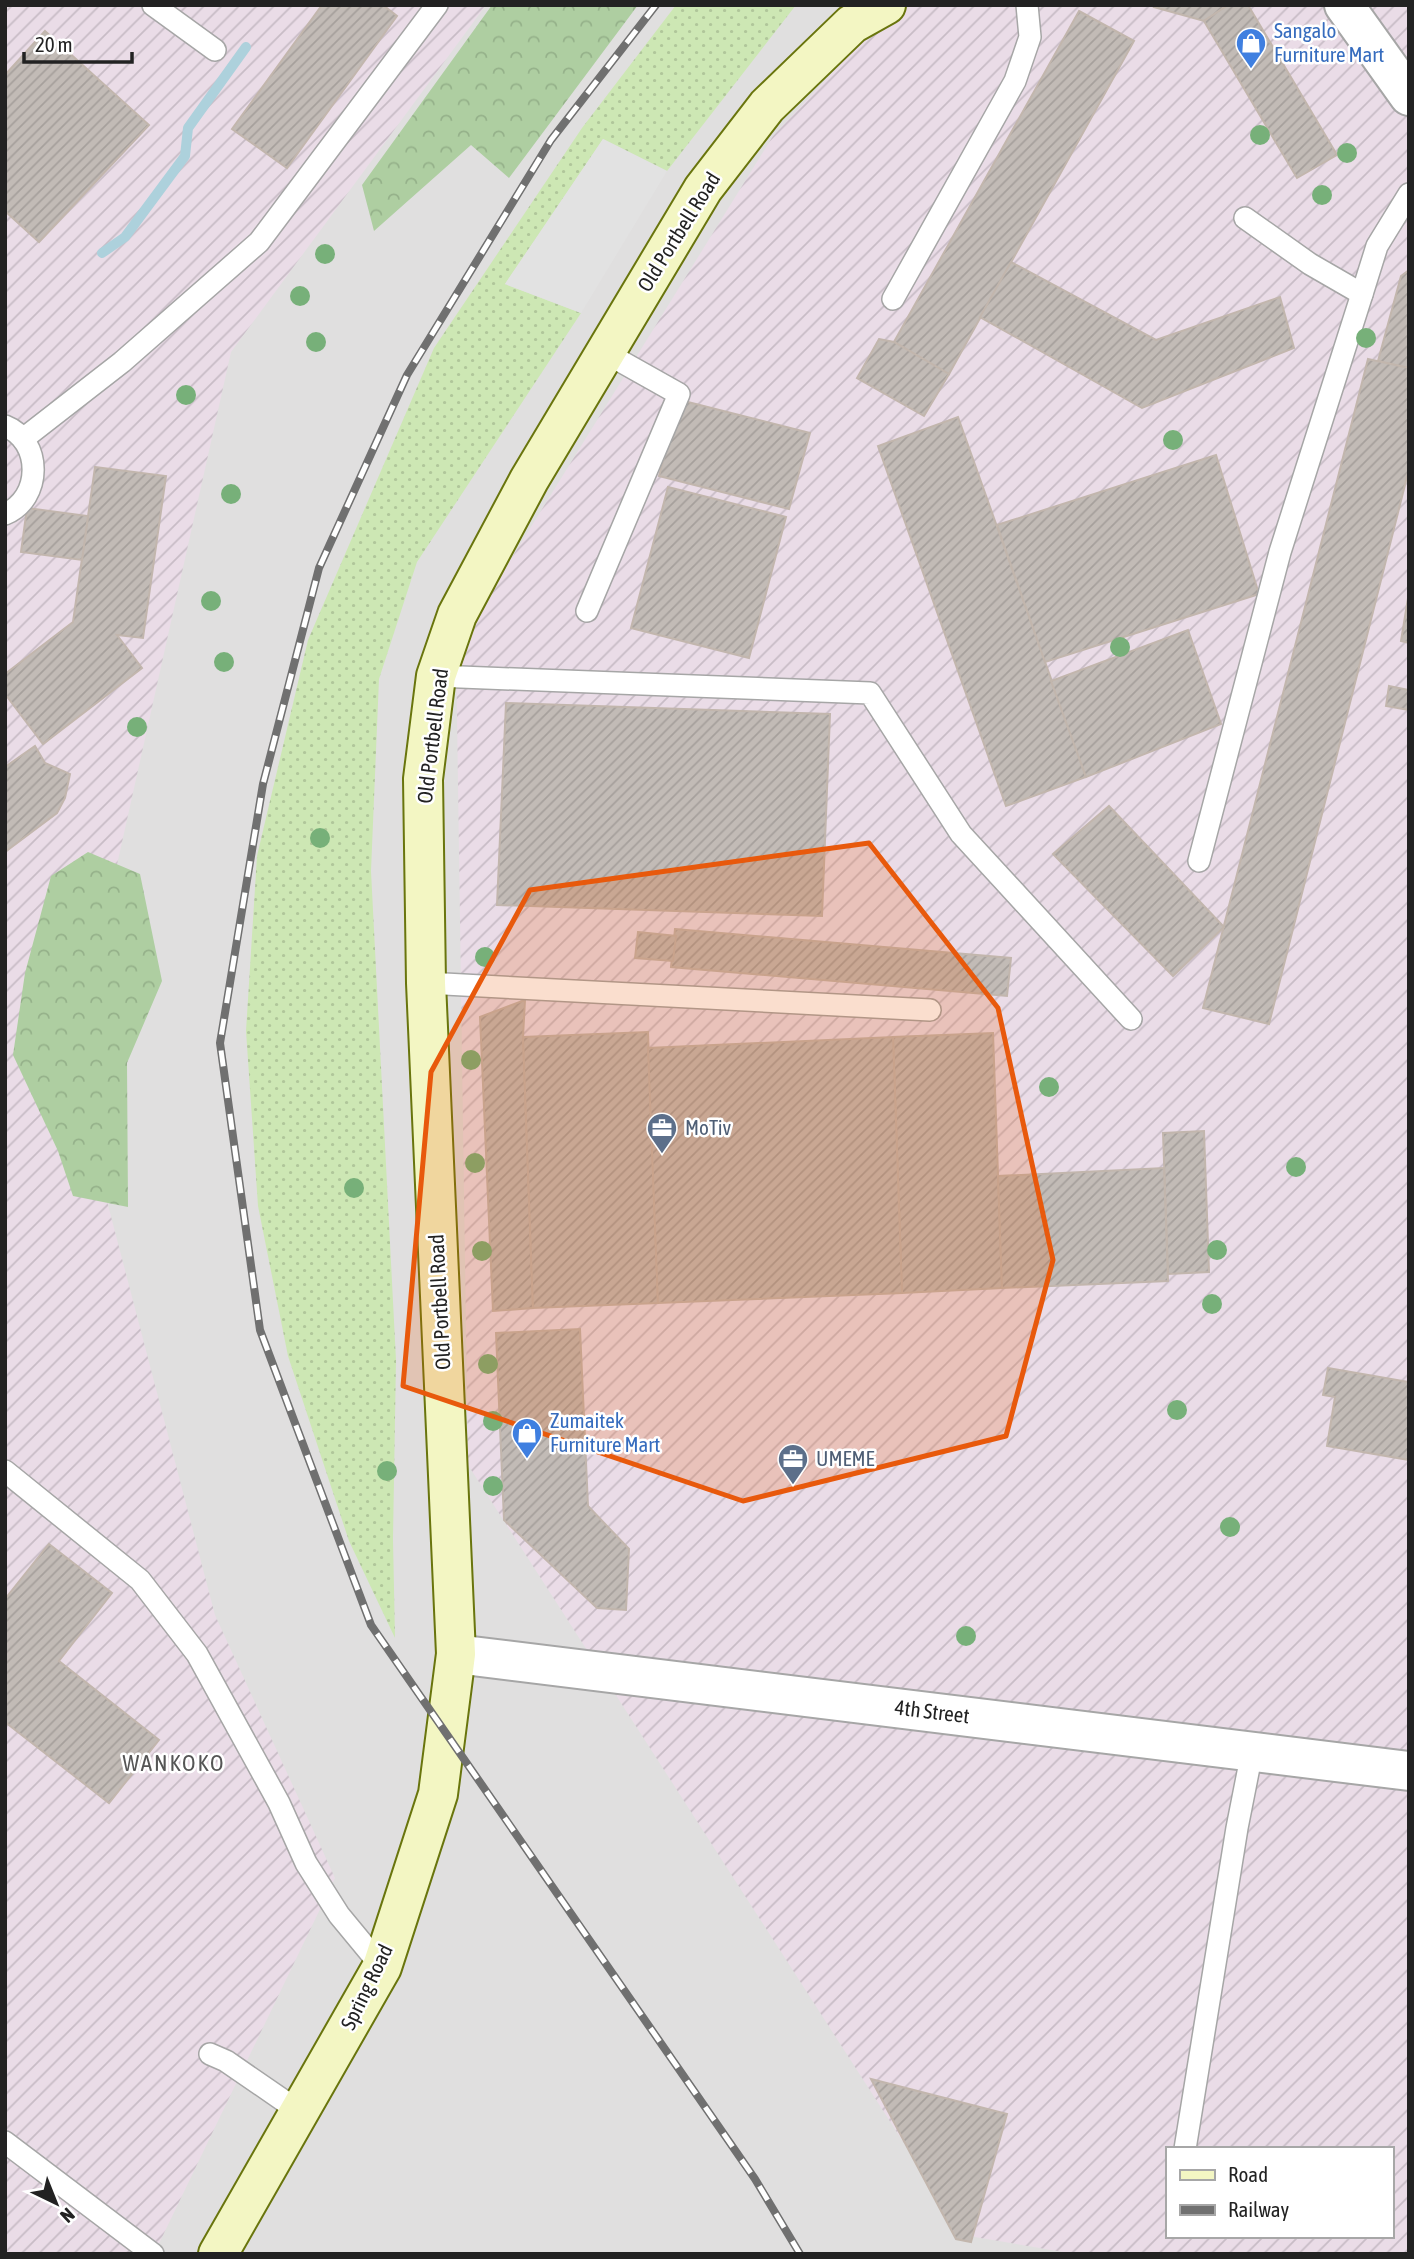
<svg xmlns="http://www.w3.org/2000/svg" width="1414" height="2259" font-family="'Asap Condensed',sans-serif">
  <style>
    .residential { fill: #e0dfdf; fill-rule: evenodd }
    .industrial { fill: url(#industrial-furrows); fill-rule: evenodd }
    .grass { fill: url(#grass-dots) }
    .forest { fill: url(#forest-crowns) }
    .parking { fill: #e2e2e2 }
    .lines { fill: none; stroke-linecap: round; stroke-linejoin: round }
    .stream { stroke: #add1dc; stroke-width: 10 }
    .building { fill: url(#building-hatch); stroke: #c2b6ad; stroke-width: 2 }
    .lane-casing { stroke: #a6a6a6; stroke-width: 24 }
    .street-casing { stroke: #a6a6a6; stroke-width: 42 }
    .secondary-casing { stroke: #69750d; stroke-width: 42 }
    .lane { stroke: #fff; stroke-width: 21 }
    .street { stroke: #fff; stroke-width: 38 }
    .secondary { stroke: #f3f6c3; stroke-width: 38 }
    .rail-casing { stroke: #707070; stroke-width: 8 }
    .rail { stroke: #fff; stroke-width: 5; stroke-dasharray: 16; stroke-linecap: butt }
    .tree { fill: #77b079 }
    .marked { fill: #e8590c; fill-opacity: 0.2; stroke: #e8590c; stroke-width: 5; stroke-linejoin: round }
    .labels { text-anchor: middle; stroke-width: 5; stroke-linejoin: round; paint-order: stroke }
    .shop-label { font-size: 21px; fill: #366cbe; stroke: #fff; text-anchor: start }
    .street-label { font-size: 21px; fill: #222; stroke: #fff }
    .service-label { font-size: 21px; fill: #4e5e75; stroke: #fff; text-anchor: start }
    .neighbourhood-label { font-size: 23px; letter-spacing: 2px; fill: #555; stroke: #fff }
  </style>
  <defs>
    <pattern id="industrial-furrows" width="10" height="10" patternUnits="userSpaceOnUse" patternTransform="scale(1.75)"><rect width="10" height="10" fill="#eadce7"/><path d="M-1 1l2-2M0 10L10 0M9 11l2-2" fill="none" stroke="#c8bcc6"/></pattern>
    <pattern id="grass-dots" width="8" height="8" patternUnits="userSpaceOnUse" patternTransform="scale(1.75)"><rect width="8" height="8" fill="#cde7b4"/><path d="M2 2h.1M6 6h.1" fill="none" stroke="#b0c69a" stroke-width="1.8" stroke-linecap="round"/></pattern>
    <pattern id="forest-crowns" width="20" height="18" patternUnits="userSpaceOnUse" patternTransform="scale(1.75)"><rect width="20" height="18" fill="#aecea1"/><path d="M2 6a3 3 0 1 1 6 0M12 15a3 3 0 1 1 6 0" fill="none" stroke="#95b18a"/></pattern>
    <pattern id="building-hatch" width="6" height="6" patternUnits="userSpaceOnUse" patternTransform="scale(1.75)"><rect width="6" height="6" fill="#c2bbb6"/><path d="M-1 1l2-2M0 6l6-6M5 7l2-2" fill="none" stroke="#a6a09c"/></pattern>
  </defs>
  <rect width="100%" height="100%" fill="#f1efea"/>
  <path class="residential" d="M5 5H1409V2254H5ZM1167 2149H1391V2236H1167Z"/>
  <g class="industrial">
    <path d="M5 5H486L231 352 72 1067 215 1615 335 1878 154 2254H5Z"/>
    <path d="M896 5H1409V2254H1075L963 2235 468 1465 456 648 773 136ZM1167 2149H1391V2236H1167Z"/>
  </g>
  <path class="grass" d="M676 5H796L667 171 603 139 505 284 581 313 417 562 379 679 371 871 396 1360 393 1539 395 1638 349 1541 288 1356 258 1206 246 1031 257 856 308 640 434 348 582 128Z"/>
  <g class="forest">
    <path d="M492 5H638L509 178 471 145 374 231 362 185Z"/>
    <path d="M88 852 140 874 162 981 127 1063 128 1207 73 1196 58 1151 13 1055 25 973 51 876Z"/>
  </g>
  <path class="parking" d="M603 139 667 171 581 313 505 284Z"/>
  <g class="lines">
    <path class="stream" d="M102 253 125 237 185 156 188 128 246 47"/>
  </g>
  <g class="building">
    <path d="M322 5H383L397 16 287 168 232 129Z"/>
    <path d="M1155 5H1228L1204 21 1154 7Z"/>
    <path d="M1228 5H1248L1337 155 1297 178 1204 21Z"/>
    <path d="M1079 11 1134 41 949 374 894 342Z"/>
    <path d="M45 31 149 125 39 242 5 211V75Z"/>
    <path d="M1011 262 1156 340 1280 297 1294 348 1142 408 980 317Z"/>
    <path d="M1409 270V368L1378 361 1401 276Z"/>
    <path d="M879 339 894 342 949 374 924 416 857 378Z"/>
    <path d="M1368 359 1409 368V469L1269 1024 1203 1008Z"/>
    <path d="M680 400 810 433 789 509 659 476Z"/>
    <path d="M958 417 1086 777 1006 806 878 446Z"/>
    <path d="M1216 455 1259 594 1045 662 997 525Z"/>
    <path d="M95 467 166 476 143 638 117 635 142 668 43 744 5 694V674L73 622Z"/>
    <path d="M668 487 786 517 749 658 631 628Z"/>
    <path d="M27 508 88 516 82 560 21 552Z"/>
    <path d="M1409 592V643L1401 641Z"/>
    <path d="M1188 630 1221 724 1086 777 1051 681Z"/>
    <path d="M1389 686 1409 690V710L1386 706Z"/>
    <path d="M506 703 830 714 822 916 497 905Z"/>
    <path d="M35 746 45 763 70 774 65 798 57 813 5 852V767Z"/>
    <path d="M1109 806 1224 927 1173 976 1053 854Z"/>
    <path d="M675 929 1011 958 1007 996 671 967Z"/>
    <path d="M638 932 676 936 673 961 635 958Z"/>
    <path d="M525 1000 523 1037 533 1308 493 1311 480 1017Z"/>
    <path d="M648 1032 658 1303 533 1308 523 1037Z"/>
    <path d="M993 1033 1002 1288 902 1293 893 1037Z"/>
    <path d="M893 1037 902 1293 658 1303 648 1048Z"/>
    <path d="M1204 1131 1209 1272 1168 1274 1163 1133Z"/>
    <path d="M1164 1168 1168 1281 1002 1288 998 1176Z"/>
    <path d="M580 1329 588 1506 629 1549 626 1610 597 1608 504 1520 496 1333Z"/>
    <path d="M1328 1368 1409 1382V1460L1327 1446 1335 1397 1323 1395Z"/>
    <path d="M49 1544 112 1593 59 1661 159 1740 109 1803 5 1722V1599Z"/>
    <path d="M871 2079 1007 2114 971 2242 956 2239Z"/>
  </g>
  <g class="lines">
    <g class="lane-casing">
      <g id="lane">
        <path d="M153 5 215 50"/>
        <path d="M1245 218 1310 264 1362 294"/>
        <path d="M893 299 1015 81 1030 37 1027 5"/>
        <path d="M5 426C43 441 42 499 5 514"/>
        <path d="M23 439 122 362 259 242 437 5"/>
        <path d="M587 611 679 394 606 353"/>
        <path d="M436 676 870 693 961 834 1131 1019"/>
        <path d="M1199 861 1280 552 1362 294 1377 246 1409 194"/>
        <path d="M426 983 930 1010"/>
        <path d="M5 1471 140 1580 197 1654 279 1803 306 1863 339 1915 382 1967"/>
        <path d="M210 2054 226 2061 300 2112"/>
        <path d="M5 2142 153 2254"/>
        <path d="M1185 2149 1237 1828 1252 1752"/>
      </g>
    </g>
    <g class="street-casing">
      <g id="street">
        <path d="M1344 5 1409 96"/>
        <path d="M456 1654 1409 1771"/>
      </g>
    </g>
    <g class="secondary-casing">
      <path id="secondary" d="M218 2254 382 1967 438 1794 456 1654 426 983 423 779 436 676 457 615 529 480 703 189 767 106 852 24 886 5"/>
    </g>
    <use href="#lane" class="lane"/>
    <use href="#street" class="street"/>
    <use href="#secondary" class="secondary"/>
    <g class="rail-casing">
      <path id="rail" d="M656 5 551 140 407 375 319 568 263 784 220 1043 260 1330 371 1625 755 2179 800 2254"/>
    </g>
    <use href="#rail" class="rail"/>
  </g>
  <g class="tree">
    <circle cx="1260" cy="135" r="10"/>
    <circle cx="1347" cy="153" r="10"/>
    <circle cx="1322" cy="195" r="10"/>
    <circle cx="325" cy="254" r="10"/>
    <circle cx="300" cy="296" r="10"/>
    <circle cx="1366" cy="338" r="10"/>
    <circle cx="316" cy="342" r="10"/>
    <circle cx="186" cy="395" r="10"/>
    <circle cx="1173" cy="440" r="10"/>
    <circle cx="231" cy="494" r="10"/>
    <circle cx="211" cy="601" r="10"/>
    <circle cx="1120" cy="647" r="10"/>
    <circle cx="224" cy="662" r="10"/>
    <circle cx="137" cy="727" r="10"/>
    <circle cx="320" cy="838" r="10"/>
    <circle cx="485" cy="957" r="10"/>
    <circle cx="471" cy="1060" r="10"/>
    <circle cx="1049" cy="1087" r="10"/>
    <circle cx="475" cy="1163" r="10"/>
    <circle cx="1296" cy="1167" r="10"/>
    <circle cx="354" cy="1188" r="10"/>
    <circle cx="1217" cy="1250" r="10"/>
    <circle cx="482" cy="1251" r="10"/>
    <circle cx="1212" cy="1304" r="10"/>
    <circle cx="488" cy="1364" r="10"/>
    <circle cx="1177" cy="1410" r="10"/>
    <circle cx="493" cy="1421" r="10"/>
    <circle cx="387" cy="1471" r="10"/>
    <circle cx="493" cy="1486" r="10"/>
    <circle cx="1230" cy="1527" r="10"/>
    <circle cx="966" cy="1636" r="10"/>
  </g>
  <path class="marked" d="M869 843 998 1008 1053 1260 1006 1436 743 1501 403 1386 431 1072 530 890Z"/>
  <defs>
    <g id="shop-pin" transform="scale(1.575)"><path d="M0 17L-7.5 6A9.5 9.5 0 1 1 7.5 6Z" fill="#3f7fe0" stroke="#fff"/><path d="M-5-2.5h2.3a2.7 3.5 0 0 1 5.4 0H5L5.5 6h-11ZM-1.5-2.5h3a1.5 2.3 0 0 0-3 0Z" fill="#fff"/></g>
    <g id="office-pin" transform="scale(1.575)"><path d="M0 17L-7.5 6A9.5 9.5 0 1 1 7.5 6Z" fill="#5c6f8a" stroke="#fff"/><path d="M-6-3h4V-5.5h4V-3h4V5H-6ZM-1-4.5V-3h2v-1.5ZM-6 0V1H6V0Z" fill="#fff"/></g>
  </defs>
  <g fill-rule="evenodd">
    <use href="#shop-pin" x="1251" y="43"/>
    <use href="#office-pin" x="662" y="1128"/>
    <use href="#shop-pin" x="527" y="1433"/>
    <use href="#office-pin" x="793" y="1459"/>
  </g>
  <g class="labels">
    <g class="shop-label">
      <text x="1274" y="38">Sangalo<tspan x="1274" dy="24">Furniture Mart</tspan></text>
      <text x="550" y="1428">Zumaitek<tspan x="550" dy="24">Furniture Mart</tspan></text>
    </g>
    <g class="street-label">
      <text transform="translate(679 232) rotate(-58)" y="7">Old Portbell Road</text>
      <text transform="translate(433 736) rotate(-83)" y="7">Old Portbell Road</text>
      <text transform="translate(440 1302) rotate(-93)" y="7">Old Portbell Road</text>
      <text transform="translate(932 1712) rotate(7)" y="7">4th Street</text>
      <text transform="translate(367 1987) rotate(-64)" y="7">Spring Road</text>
    </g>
    <g class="service-label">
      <text x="685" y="1135">MoTiv</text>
      <text x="816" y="1466">UMEME</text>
    </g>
    <g class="neighbourhood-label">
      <text x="174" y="1771">WANKOKO</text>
    </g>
  </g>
  <rect width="1414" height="2259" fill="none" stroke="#222222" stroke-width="14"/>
  <rect x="1166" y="2147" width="228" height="91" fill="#ffffff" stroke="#a7a7a7" stroke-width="2"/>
  <rect x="1180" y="2170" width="35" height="10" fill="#f3f6c3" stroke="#a7a7a7" stroke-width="2"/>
  <text x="1228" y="2182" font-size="21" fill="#222222">Road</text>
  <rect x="1180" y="2205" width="35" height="10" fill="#707070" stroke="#a7a7a7" stroke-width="2"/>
  <text x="1228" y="2217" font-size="21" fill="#222222">Railway</text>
  <g transform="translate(56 2203) rotate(137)" stroke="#ffffff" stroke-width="5" paint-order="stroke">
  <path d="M0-5L12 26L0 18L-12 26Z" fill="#222222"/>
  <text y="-10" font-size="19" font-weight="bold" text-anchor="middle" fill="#222222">N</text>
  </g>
  <path d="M24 52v10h108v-10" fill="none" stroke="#222222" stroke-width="3.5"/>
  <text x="35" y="52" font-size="21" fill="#222222" stroke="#ffffff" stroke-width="5" paint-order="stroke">20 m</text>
</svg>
